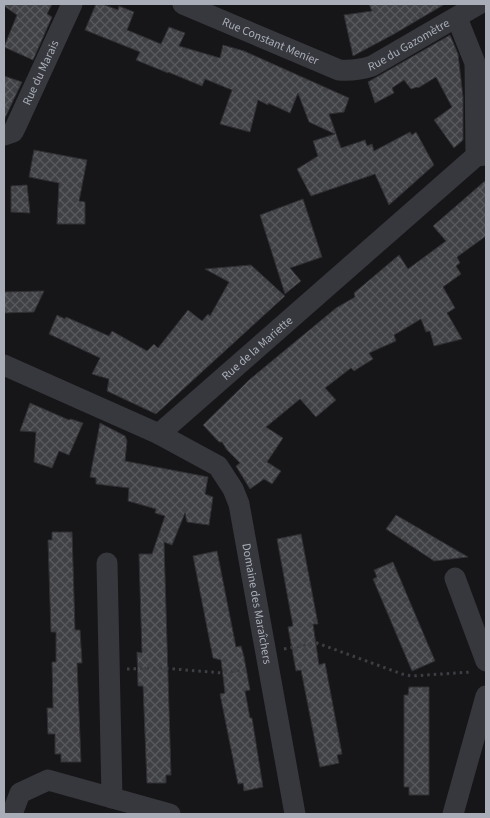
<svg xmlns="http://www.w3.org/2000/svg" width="490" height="818" font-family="'Source Sans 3',sans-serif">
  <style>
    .building { fill: url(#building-cross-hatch); stroke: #303034 }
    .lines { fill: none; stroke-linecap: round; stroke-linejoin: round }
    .path { stroke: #3d3f44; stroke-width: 3; stroke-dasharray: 2.5 4; stroke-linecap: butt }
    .minor { stroke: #37383d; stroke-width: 21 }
    .labels { text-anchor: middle; stroke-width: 5; stroke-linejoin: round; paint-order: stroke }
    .street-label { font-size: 12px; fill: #a8adb8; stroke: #111113 }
  </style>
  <defs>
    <pattern id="building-cross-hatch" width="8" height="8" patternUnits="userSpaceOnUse" patternTransform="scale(1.25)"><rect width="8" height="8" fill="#404145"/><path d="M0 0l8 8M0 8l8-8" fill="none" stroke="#595a5e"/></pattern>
  </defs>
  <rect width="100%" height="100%" fill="#161618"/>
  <g class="building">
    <path d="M4 4H52L47 14 52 17 33 60 4 47 17 15 4 6Z"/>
    <path d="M96 4H102L118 10 119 6 134 12 127 30 161 44 169 27 185 33 179 46 220 58 223 45 244 51 349 98 344 112 329 114 341 148 365 140 367 146 372 144 374 151 410 132 412 135 416 132 434 165 389 205 375 174 311 196 297 169 318 156 313 141 335 134 309 122 298 93 290 113 268 103V105L258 100 250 132 220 124 232 90 205 79 202 86 168 72V73L136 60 140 52 85 30Z"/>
    <path d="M369 4H445L394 34 353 56 344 15 372 11Z"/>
    <path d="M450 35 458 54 463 97V140L454 148 434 120 452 107 436 77 418 88 417 87 411 89 404 80 392 88 394 93 375 103 368 82Z"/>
    <path d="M4 76 22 82 4 120Z"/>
    <path d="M34 150 87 160 79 201 85 202V224H57L59 183 29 177Z"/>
    <path d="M486 180V236L457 257 460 263 456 266 461 274 443 287 455 308 447 313 462 339 434 346 430 331 426 332 421 319 394 335 396 341 369 353 373 359 354 371 351 368 325 388 336 400 316 417 300 399 266 427 283 438 267 462 281 471 272 484 264 479 250 489 236 466 240 463 227 450 222 442H219L203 425 249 380 336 308 355 297 354 293 399 255 408 269 446 241 433 226Z"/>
    <path d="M27 185 30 213 11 212V186Z"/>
    <path d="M303 199 322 257 290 268 301 281 285 294 260 215Z"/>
    <path d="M251 265 285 296 156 414 107 391 109 379 92 374 100 358 49 334 57 315 65 319 66 317 109 336 112 331 147 351 154 344 158 348 188 310 202 321 208 314 210 316 229 282 205 269Z"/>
    <path d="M44 291 34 312 4 313V292Z"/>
    <path d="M30 403 69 420 71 419 83 423 69 455 59 451 52 468 34 462 36 432 20 431Z"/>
    <path d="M100 423 125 436 127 441 125 461 208 477 205 494 213 497 209 525 187 522 185 513 172 545 164 542 171 775H166V783H147L143 686H138L137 652 142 653 139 554H152L165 516 155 513 156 509 128 501 129 488 96 484V478L90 477Z"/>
    <path d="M396 515 468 557 434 561 386 529Z"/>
    <path d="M52 532H72L75 630H80L82 663H77L81 762H61V754H55V734H48L47 708H53L52 662H56V632H51L48 540H52Z"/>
    <path d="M301 534 318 624H313L319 665 325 663 342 754 337 755 339 763 320 767 301 670 296 671 288 627 293 626 277 539Z"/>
    <path d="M217 551 236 647 241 646 244 657 250 690 245 691 250 718H252L263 787 244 791 243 783 238 784 220 694 225 693 221 660 213 658 193 556Z"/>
    <path d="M393 562 435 661 412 671 373 579 377 577 374 570Z"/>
    <path d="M409 687H429V795H409V787H404V695H408Z"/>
  </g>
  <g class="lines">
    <g class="path">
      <path d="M284 649 317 643 402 674 412 676 471 672"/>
      <path d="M127 669 162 668 222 673 250 669"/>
    </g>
    <g class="minor">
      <path id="s1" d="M183 4 339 70C351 71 360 70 372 66L479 4"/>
      <path d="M457 18 475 63 476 156"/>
      <path id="s2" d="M4 135 13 132 16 126 72 4"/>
      <path id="s3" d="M4 365 159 434 476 156 486 155"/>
      <path id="s4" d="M159 434 218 466 233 489 239 504 295 814"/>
      <path d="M107 563 112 798"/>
      <path d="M455 578 486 661"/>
      <path d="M12 814 20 793 48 780 170 814"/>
      <path d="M453 814 486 696"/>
    </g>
  </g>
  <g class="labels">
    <g class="street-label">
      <text dy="4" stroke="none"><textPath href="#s1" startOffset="95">Rue Constant Menier</textPath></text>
      <text dy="4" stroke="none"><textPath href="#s1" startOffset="245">Rue du Gazomètre</textPath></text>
      <text dy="4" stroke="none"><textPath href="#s2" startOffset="75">Rue du Marais</textPath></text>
      <text dy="4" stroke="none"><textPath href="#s3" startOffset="300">Rue de la Mariette</textPath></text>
      <text dy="4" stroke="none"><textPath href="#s4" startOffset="212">Domaine des Maraîchers</textPath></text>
    </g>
  </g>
  <rect width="490" height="818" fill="none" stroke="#a8adb8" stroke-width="10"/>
</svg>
